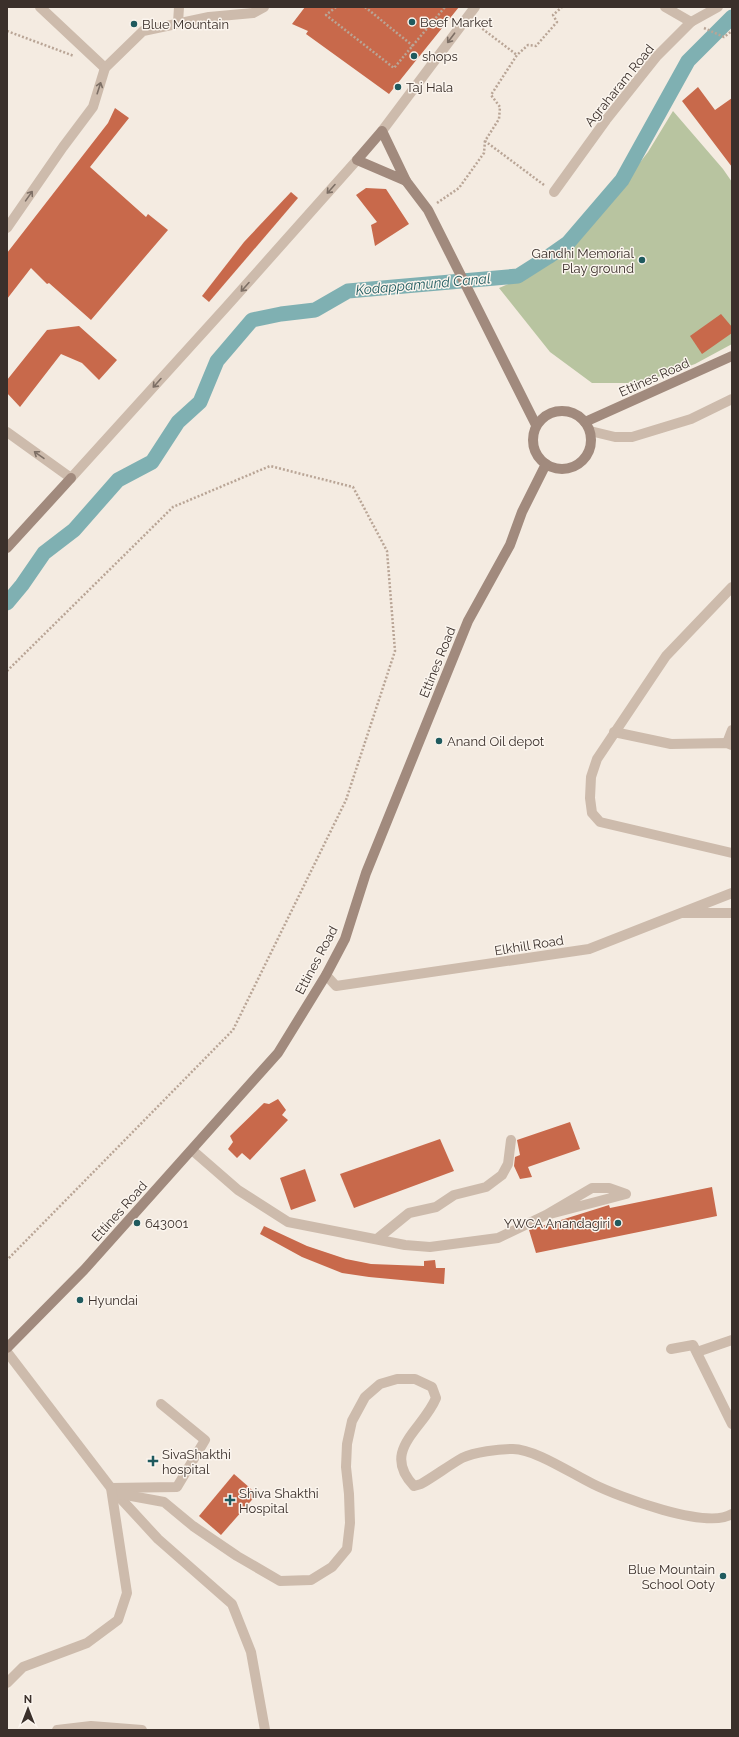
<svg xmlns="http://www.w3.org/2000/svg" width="739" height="1737" font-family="Raleway,sans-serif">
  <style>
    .green { fill: #b8c4a0 }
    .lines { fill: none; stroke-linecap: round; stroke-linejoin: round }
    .canal { stroke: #7fb0b2; stroke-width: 15 }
    .building { fill: #c8694b }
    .path { stroke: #b9a596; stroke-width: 2.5; stroke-dasharray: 2 2; stroke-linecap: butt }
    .minor { stroke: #cdbbac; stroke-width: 10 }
    .tertiary { stroke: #cdbbac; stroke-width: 10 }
    .secondary { stroke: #a18a7d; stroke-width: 10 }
    .oneway { stroke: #7d6f65 }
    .poi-dot { fill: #1f5a5e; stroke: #fbf5ee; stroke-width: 1.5 }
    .labels { text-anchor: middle; stroke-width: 3; stroke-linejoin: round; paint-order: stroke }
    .poi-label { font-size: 13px; fill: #3b302b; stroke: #fbf5ee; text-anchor: start }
    .street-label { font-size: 13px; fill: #3b302b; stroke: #fbf5ee }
    .water-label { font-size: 14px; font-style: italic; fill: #1f5a5e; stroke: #fbf5ee }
  </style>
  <rect width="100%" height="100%" fill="#f4ebe1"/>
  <path class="green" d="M673 111 723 169 732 182V344L695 364 641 383H592L550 352 499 288 533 273 570 246 611 200 648 152Z"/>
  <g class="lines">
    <path class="canal" d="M7 603 22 585 44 553 74 530 118 480 152 462 178 422 200 402 217 361 252 320 281 314 315 310 348 291 518 276 548 257 568 243 622 180 688 61 732 17"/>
  </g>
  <g class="building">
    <path d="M305 7H459L389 94 306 34 308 31 292 24Z"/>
    <path d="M698 87 715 110 732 98V167L682 101Z"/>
    <path d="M115 108 129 118 90 167 146 217 148 214 168 230 91 320 49 283 47 284 31 268 7 299V253L108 123Z"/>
    <path d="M366 188 386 189 409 224 375 246 371 225 377 222 356 195Z"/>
    <path d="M291 192 298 198 209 302 202 296 244 242Z"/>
    <path d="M721 314 732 327V333L702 354 690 336Z"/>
    <path d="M79 326 117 360 99 380 82 363 61 354 20 407 7 393V380L47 330Z"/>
    <path d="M278 1099 286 1110 282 1115 288 1120 250 1160 242 1153 237 1158 228 1149 233 1142 230 1136 264 1103 269 1104Z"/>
    <path d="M570 1122 580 1149 528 1167 532 1177 520 1179 514 1166 515 1157 520 1155 517 1140Z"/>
    <path d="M440 1139 454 1171 354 1208 340 1174Z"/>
    <path d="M305 1169 316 1201 291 1210 280 1178Z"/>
    <path d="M712 1187 717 1216 536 1253 529 1230 609 1205 610 1208Z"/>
    <path d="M264 1226 307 1246 346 1259 371 1264 424 1266V1261L435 1260 436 1268H445L444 1284 369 1277 342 1273 302 1257 260 1234Z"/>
    <path d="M234 1474 257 1494 221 1535 199 1516Z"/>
  </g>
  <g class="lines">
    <g class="path">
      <path d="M336 7 326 15 394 68 445 7"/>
      <path d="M365 7 413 46"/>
      <path d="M476 24 517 55"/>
      <path d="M704 28 724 37 732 31"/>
      <path d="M7 31 74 56"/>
      <path d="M544 185 485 141 499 119 500 107 491 95 517 55 528 45 536 46 557 22 553 15 562 7"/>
      <path d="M437 203 459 188 484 153 485 141"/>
      <path d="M7 671 173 507 270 466 353 487 387 551 395 651 346 800 233 1030 7 1260"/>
    </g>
    <g class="minor">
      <path d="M691 22 718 7"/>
      <path d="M590 431 615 437H632L691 419 732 399"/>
      <path d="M732 587 666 656 597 759 591 777 590 798 592 813 600 822 732 853"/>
      <path d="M614 732 671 744 727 743 732 745"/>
      <path d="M727 743 732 730"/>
      <path d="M682 913H732"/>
      <path d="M192 1150 238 1190 288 1222 405 1245 430 1247 498 1238 546 1215 592 1188H609L626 1194 546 1215"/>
      <path d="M377 1239 409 1213 436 1207 454 1195 486 1187 502 1175 508 1164 511 1140"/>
      <path d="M671 1349 693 1345 732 1424"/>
      <path d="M697 1352 732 1340"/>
      <path d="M161 1404 205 1440 177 1487 111 1488 158 1539 232 1604 251 1652 265 1730"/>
      <path d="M115 1493 164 1502 193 1526 237 1556 280 1581 311 1580 332 1567 347 1549 350 1523 349 1494 346 1467 347 1444 352 1421 365 1397 380 1384 397 1379H415L432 1387 436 1398C423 1430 380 1450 414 1486L421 1484C435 1476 448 1466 462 1458 475 1452 498 1449 513 1449 535 1449 572 1474 593 1484 619 1497 707 1530 732 1514"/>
      <path d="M57 1730 91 1726 142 1730"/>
    </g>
    <g class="tertiary">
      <path d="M40 7 105 68"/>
      <path d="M178 23 179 7"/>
      <path d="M382 131 475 7"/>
      <path d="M554 192 606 120 657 56 691 22 665 7"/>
      <path d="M7 228 63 147 93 107 105 68 143 31 209 17 253 13 264 7"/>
      <path d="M7 432 71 478 227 306 357 160"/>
      <path d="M326 975 336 986 589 949 732 893"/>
      <path d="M7 1352 111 1488 127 1593 118 1620 87 1643 23 1667 7 1683"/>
    </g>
    <g class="secondary">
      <path d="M382 131 406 181 357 160Z"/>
      <path d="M406 181 428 210 536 425"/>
      <circle cx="562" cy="440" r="29"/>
      <path d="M585 422 732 356"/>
      <path d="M7 548 71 478"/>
      <path d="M7 1348 84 1270 278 1053 326 975 345 939 366 873 468 621 510 545 522 512 546 464"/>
    </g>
  </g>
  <defs><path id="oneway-shaft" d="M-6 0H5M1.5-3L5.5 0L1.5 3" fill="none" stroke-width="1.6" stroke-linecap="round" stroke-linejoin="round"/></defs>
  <g class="oneway">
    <use href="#oneway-shaft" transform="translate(451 38) rotate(127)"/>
    <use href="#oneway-shaft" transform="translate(99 88) rotate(-72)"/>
    <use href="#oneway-shaft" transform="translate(331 189) rotate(132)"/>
    <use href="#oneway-shaft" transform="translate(29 196) rotate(-55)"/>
    <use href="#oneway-shaft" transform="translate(245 287) rotate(132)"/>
    <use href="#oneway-shaft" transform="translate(157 383) rotate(132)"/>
    <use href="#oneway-shaft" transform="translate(39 455) rotate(-145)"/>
  </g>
  <g class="poi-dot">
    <circle cx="412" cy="22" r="4"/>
    <circle cx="134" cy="24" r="4"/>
    <circle cx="414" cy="56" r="4"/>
    <circle cx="398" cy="87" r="4"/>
    <circle cx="642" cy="260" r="4"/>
    <circle cx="439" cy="741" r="4"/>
    <circle cx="137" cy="1223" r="4"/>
    <circle cx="618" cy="1223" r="4"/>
    <circle cx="80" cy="1300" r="4"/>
    <path d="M151 1455h4v4h4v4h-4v4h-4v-4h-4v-4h4z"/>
    <path d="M228 1494h4v4h4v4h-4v4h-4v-4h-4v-4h4z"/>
    <circle cx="723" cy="1576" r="4"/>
  </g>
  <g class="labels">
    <g class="poi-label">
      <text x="420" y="27">Beef Market</text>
      <text x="142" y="29">Blue Mountain</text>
      <text x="422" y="61">shops</text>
      <text x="406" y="92">Taj Hala</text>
      <text x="634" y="258" text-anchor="end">Gandhi Memorial<tspan x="634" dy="15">Play ground</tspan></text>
      <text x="447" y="746">Anand Oil depot</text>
      <text x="145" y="1228">643001</text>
      <text x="610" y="1228" text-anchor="end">YWCA Anandagiri</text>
      <text x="88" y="1305">Hyundai</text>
      <text x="162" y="1459">SivaShakthi<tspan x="162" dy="15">hospital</tspan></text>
      <text x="239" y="1498">Shiva Shakthi<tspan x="239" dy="15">Hospital</tspan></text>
      <text x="715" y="1574" text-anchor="end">Blue Mountain<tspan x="715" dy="15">School Ooty</tspan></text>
    </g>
    <g class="street-label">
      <text transform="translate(619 85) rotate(-51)" y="5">Agraharam Road</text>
      <text transform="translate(654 377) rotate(-24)" y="5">Ettines Road</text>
      <text transform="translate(437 662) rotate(-68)" y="5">Ettines Road</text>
      <text transform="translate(529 945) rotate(-9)" y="5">Elkhill Road</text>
      <text transform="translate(316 960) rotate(-62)" y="5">Ettines Road</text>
      <text transform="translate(119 1211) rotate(-48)" y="5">Ettines Road</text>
    </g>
    <g class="water-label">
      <text transform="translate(423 284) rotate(-5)" y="5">Kodappamund Canal</text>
    </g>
  </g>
  <rect width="739" height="1737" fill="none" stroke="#3b302b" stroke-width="16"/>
  <g transform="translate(28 1709)" stroke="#fbf5ee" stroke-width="3" paint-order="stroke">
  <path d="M0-3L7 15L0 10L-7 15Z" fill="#3b302b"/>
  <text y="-6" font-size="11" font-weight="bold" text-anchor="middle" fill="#3b302b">N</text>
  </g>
</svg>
